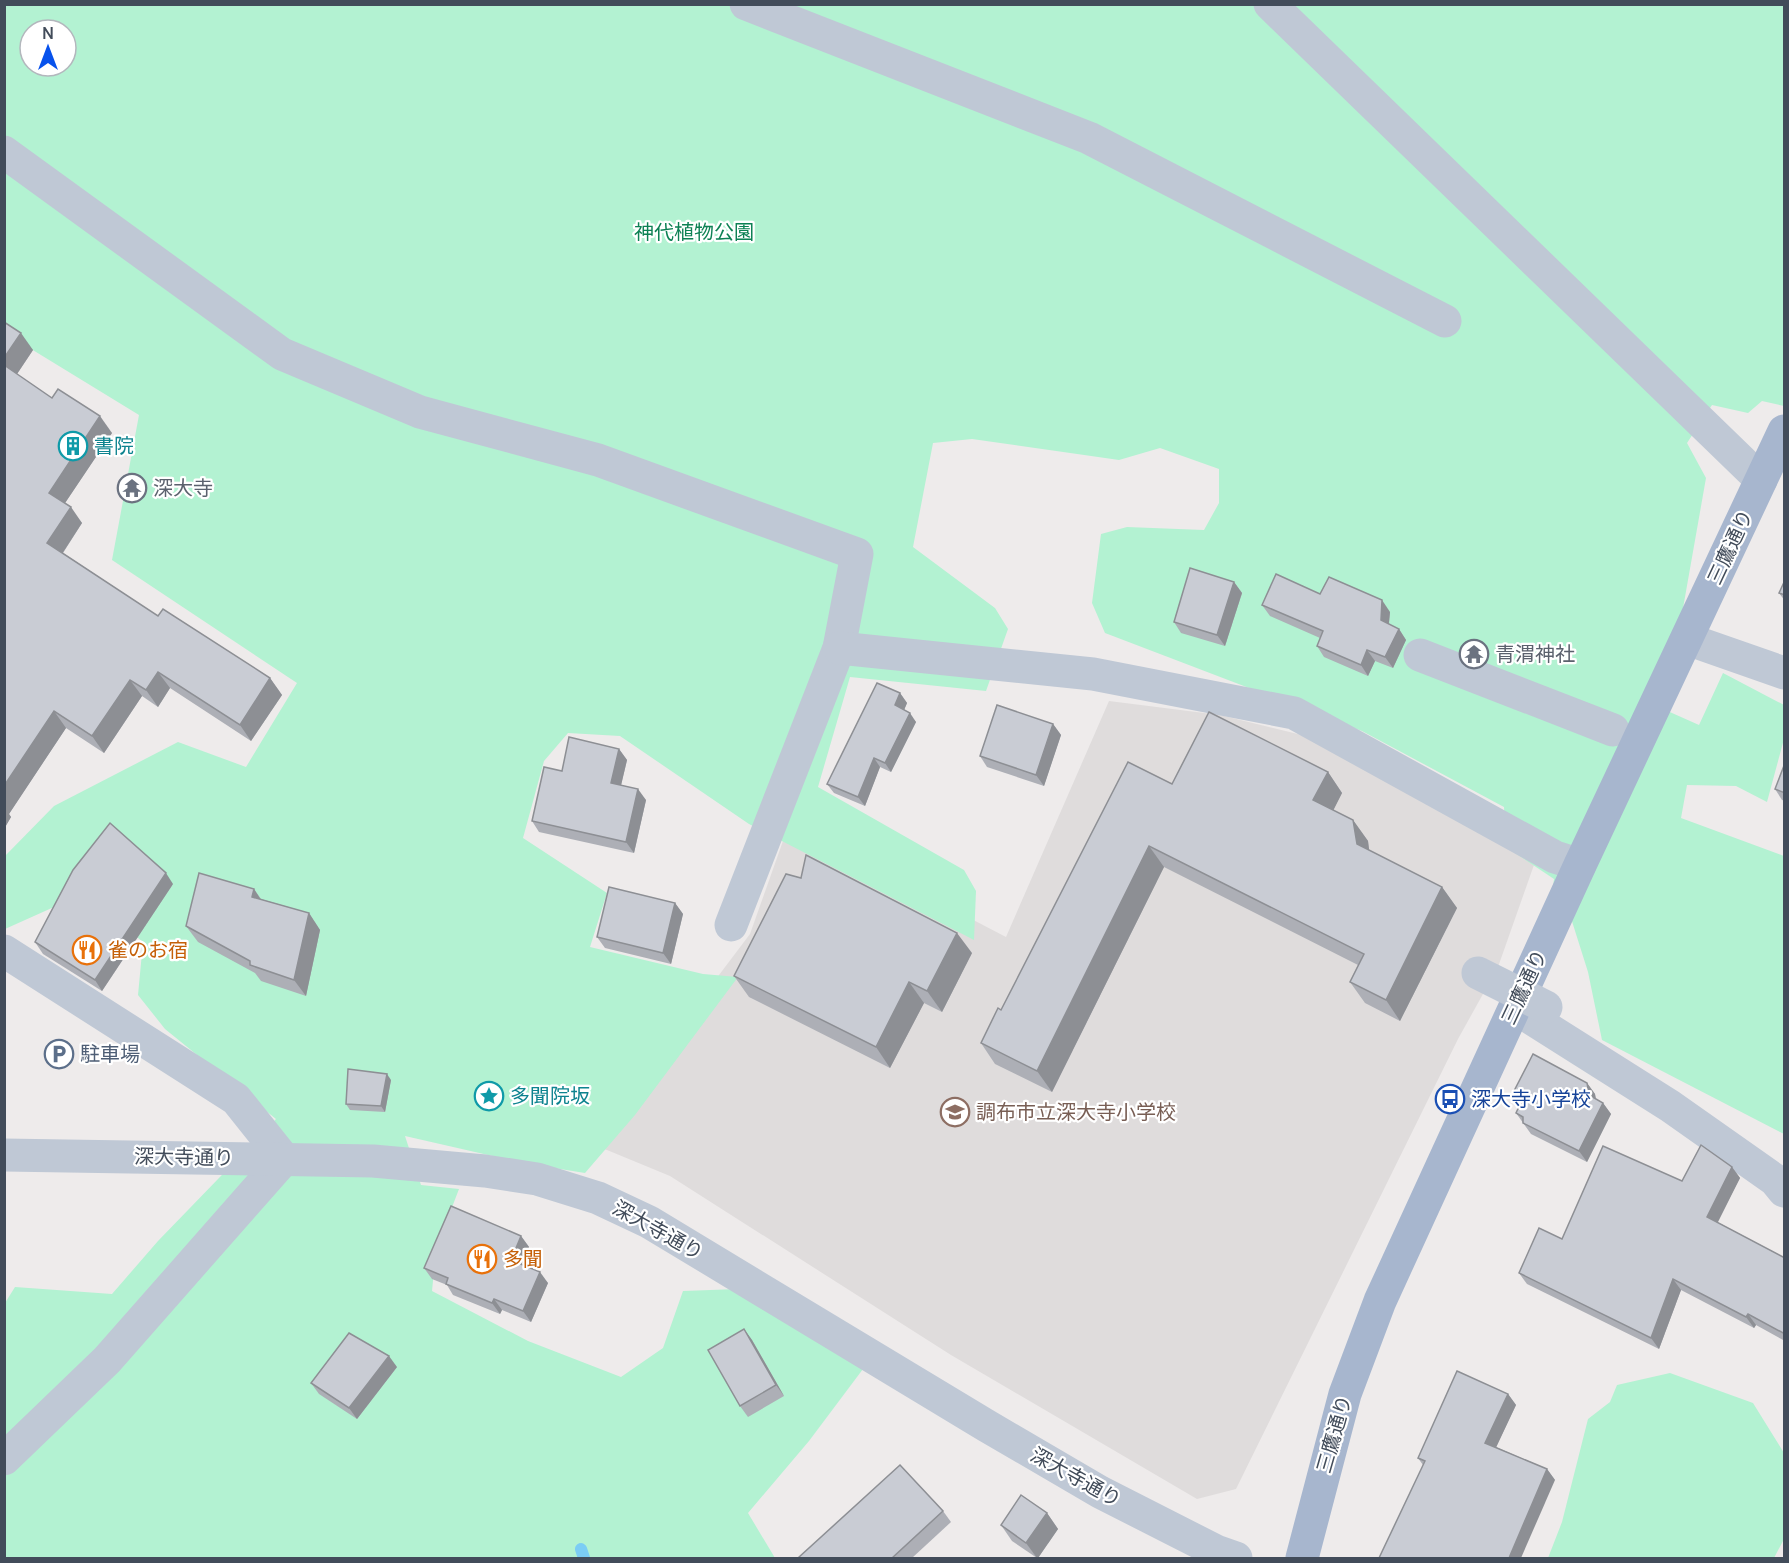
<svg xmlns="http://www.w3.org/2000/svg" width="1789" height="1563" font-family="Manrope,'Noto Sans JP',sans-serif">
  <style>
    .education { fill: #dfdcdc }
    .green { fill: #b3f2d2; fill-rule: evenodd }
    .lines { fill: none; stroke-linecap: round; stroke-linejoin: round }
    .stream { stroke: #7bcdf4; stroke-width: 12 }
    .minor { stroke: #bfc8d5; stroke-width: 33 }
    .major { stroke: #a7b6ce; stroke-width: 33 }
    .minor-bridge { stroke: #bfc8d5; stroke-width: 33 }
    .wall { fill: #adafb6 }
    .shaded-wall { fill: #8d8f94 }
    .building { fill: #c9ccd4; stroke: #8d8f94; stroke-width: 1.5 }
    .labels { text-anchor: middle; stroke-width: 4.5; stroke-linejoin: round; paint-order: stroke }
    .park-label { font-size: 20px; fill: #0d8154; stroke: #fff }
    .culture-label { font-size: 20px; fill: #0d838f; stroke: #fff; text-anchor: start }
    .worship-label { font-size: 20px; fill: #5b616d; stroke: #fff; text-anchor: start }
    .street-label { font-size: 20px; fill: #424c5a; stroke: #fff }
    .food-label { font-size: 20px; fill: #c56008; stroke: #fff; text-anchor: start }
    .service-label { font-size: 20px; fill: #4e5e75; stroke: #fff; text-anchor: start }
    .transit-label { font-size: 20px; fill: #164399; stroke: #fff; text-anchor: start }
    .education-label { font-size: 20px; fill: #785e54; stroke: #fff; text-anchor: start }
  </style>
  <rect width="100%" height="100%" fill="#eeebeb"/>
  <path class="education" d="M1109 701 1220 715 1302 735 1535 862 1498 967 1458 1039 1236 1489 1197 1499 951 1355 670 1176 607 1150 547 1135 682 1024 750 934 789 824 1006 937Z"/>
  <g class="green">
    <path d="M5 5H1784V406L1762 401 1748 413 1712 405 1687 443 1706 478 1682 614 1645 701 1699 725 1723 673 1784 705V739L1767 802 1736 786 1687 785 1681 818 1784 856V1134L1602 1040 1588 972 1570 915 1551 902 1554 879 1506 847 1504 807 1362 731 1105 633 1092 603 1101 534 1127 527 1204 530 1219 503V469L1160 448 1119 460 972 439 933 443 913 547 995 608 1008 629 986 691 850 677 818 787 964 870 976 891 974 940 749 824 620 736 568 733 544 761 523 838 607 893 590 947 703 974 738 977 635 1115 585 1173 523 1163 405 1136 421 1185 459 1189 436 1249 432 1291 528 1341 621 1377 663 1348 683 1291 738 1289 866 1365 809 1441 748 1513 775 1558H5V1303L15 1287 112 1294 158 1241 276 1119 165 1029 138 995 143 942 83 894 5 929V856L54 806 178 742 246 767 297 683 112 560 139 415 5 333ZM30 30H66V66H30Z"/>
    <path d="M1670 1373 1753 1403 1784 1453V1539L1774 1558H1548L1562 1522 1588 1419 1610 1402 1617 1385Z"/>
  </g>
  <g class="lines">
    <path class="stream" d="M581 1549 584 1558"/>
    <g class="minor">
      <path d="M746 4 1089 138 1445 321"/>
      <path d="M1270 4 1761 480"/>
      <path d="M4 152 282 354 420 412 598 460 857 554 839 648 731 925"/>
      <path d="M1687 639 1784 673"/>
      <path d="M839 648 1093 674 1294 713 1555 857 1580 865"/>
      <path d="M1420 655 1613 730"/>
      <path d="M4 951 236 1099 284 1159 107 1360 4 1459"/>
      <path d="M1515 1008 1670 1106 1775 1180 1784 1191"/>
      <path d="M4 1155 373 1161 485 1171 537 1179 598 1198 649 1222 987 1426 1100 1492 1216 1551 1236 1558"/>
    </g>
    <path class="major" d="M1302 1558 1345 1394 1380 1301 1580 865 1784 431"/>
    <path class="minor-bridge" d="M1478 973 1546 1007"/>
  </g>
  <g class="wall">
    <path d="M4 322 33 350 17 374 52 398 112 433 65 503 82 523 63 553 158 616 270 678 282 695 251 741 170 688 158 707 142 696 104 753 66 728 9 814 11 817 4 829Z"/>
    <path d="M1785 580V601L1779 593Z"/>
    <path d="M1234 582 1242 593 1225 646 1181 633 1174 622Z"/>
    <path d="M1320 594 1390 612 1389 624 1399 629 1406 640 1393 668 1375 661 1368 676 1324 657 1317 646 1320 638 1270 616 1262 605Z"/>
    <path d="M900 693 907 703 904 710 916 722 891 772 880 767 865 806 834 793 827 784Z"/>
    <path d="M1053 724 1061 735 1044 786 987 767 980 756Z"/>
    <path d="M619 749 627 760 621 785 646 800 634 853 539 832 532 821Z"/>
    <path d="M1785 763V801L1782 800 1775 789Z"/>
    <path d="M1328 772 1342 793 1333 810 1353 820 1368 841 1369 851 1442 887 1457 908 1400 1021 1365 1003 1350 982 1358 965 1164 867 1052 1092 995 1064 981 1043 1001 1010 1172 784Z"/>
    <path d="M173 884 102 991 43 954 35 942Z"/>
    <path d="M254 889 261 899 309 913 320 930 306 996 261 981 255 973 198 942 186 926Z"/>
    <path d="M675 903 683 914 671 964 605 948 597 937Z"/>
    <path d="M972 953 942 1012 924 1003 890 1068 749 997 734 976Z"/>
    <path d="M391 1080 385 1112 350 1110 346 1104Z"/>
    <path d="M1587 1083 1595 1094 1596 1099 1603 1103 1611 1114 1587 1162 1531 1134 1516 1113 1520 1103 1513 1093Z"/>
    <path d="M1732 1167 1740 1178 1717 1222 1785 1258V1341L1756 1325 1754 1328 1681 1290 1659 1349 1527 1284 1519 1273 1562 1239 1682 1181Z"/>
    <path d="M521 1236 529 1247 522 1264 548 1283 531 1322 502 1310 500 1314 453 1295 447 1285 432 1279 424 1268Z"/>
    <path d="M744 1329 752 1340 784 1396 748 1417 740 1406Z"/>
    <path d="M397 1367 357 1419 319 1394 311 1383Z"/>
    <path d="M1508 1394 1516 1405 1496 1447 1547 1469 1555 1480 1423 1465 1418 1458Z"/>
    <path d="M943 1511 951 1522 912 1558H798Z"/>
    <path d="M1047 1513 1058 1529 1038 1558H1037L1012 1541 1001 1525Z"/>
  </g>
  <g class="shaded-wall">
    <path d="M21 333 33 350 13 380 4 368V358Z"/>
    <path d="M100 416 112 433 61 509 49 493Z"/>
    <path d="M71 507 82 523 58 560 47 543Z"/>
    <path d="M1234 582 1242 593 1225 646 1217 635Z"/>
    <path d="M1382 600 1390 612 1388 631 1381 620Z"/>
    <path d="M1399 629 1406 640 1393 668 1385 657Z"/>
    <path d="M1367 650 1375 661 1368 676 1361 665Z"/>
    <path d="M158 672 170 688 158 707 146 690Z"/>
    <path d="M270 678 282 695 251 741 240 725Z"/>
    <path d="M130 680 142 696 104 753 92 736Z"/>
    <path d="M900 693 907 703 902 715 895 705Z"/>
    <path d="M54 711 66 728 9 814 11 817 4 829V786Z"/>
    <path d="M910 713 916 722 891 772 885 763Z"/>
    <path d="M1053 724 1061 735 1044 786 1036 775Z"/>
    <path d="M619 749 627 760 619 794 611 783Z"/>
    <path d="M874 758 880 767 865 806 858 797Z"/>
    <path d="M1328 772 1342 793 1328 821 1313 800Z"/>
    <path d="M638 789 646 800 634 853 626 842Z"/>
    <path d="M1353 820 1368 841 1371 865 1357 844Z"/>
    <path d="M1149 846 1164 867 1052 1092 1037 1071Z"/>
    <path d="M166 873 173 884 102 991 95 980Z"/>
    <path d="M1442 887 1457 908 1400 1021 1386 1000Z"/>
    <path d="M254 889 265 906 252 897Z"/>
    <path d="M675 903 683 914 671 964 663 953Z"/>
    <path d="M309 913 320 930 306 996 294 980Z"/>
    <path d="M957 933 972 953 942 1012 927 991Z"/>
    <path d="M909 982 924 1003 890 1068 876 1047Z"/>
    <path d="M387 1074 391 1080 385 1112 381 1106Z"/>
    <path d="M1587 1083 1595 1094 1597 1107 1589 1095Z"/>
    <path d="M1603 1103 1611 1114 1587 1162 1579 1151Z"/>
    <path d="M1732 1167 1740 1178 1715 1228 1707 1217Z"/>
    <path d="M521 1236 529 1247 519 1271 511 1260Z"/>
    <path d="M540 1272 548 1283 531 1322 523 1311Z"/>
    <path d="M1673 1279 1681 1290 1659 1349 1651 1338Z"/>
    <path d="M494 1299 502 1310 500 1314 492 1303Z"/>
    <path d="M1748 1314 1756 1325 1754 1328 1746 1317Z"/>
    <path d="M744 1329 752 1340 784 1396 776 1385Z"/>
    <path d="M389 1356 397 1367 357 1419 349 1408Z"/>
    <path d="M1508 1394 1516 1405 1493 1454 1485 1443Z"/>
    <path d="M1547 1469 1555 1480 1521 1558H1509Z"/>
    <path d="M1047 1513 1058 1529 1038 1558H1037L1026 1543Z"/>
  </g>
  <g class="building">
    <path d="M4 322 21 333 4 358Z"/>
    <path d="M4 365 52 398 58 389 100 416 49 493 71 507 47 543 158 616 163 609 270 678 240 725 158 672 146 690 130 680 92 736 54 711 4 786Z"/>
    <path d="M1190 568 1234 582 1217 635 1174 622Z"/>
    <path d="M1276 574 1320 594 1329 577 1382 600 1381 620 1399 629 1385 657 1367 650 1361 665 1317 646 1323 631 1262 605Z"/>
    <path d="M1785 580V595L1779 593Z"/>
    <path d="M877 683 900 693 895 705 910 713 885 763 874 758 858 797 827 784Z"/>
    <path d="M997 705 1053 724 1036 775 980 756Z"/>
    <path d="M1209 712 1328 772 1313 800 1353 820 1357 844 1442 887 1386 1000 1350 982 1364 954 1149 846 1037 1071 981 1043 998 1008 1001 1010 1128 762 1172 784Z"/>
    <path d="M569 737 619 749 611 783 638 789 626 842 532 821 544 767 562 771Z"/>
    <path d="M1785 763V793L1775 789Z"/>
    <path d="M110 823 166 873 95 980 35 942 73 870Z"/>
    <path d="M806 855 957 933 927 991 909 982 876 1047 734 976 786 874 801 878Z"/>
    <path d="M199 873 254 889 252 897 309 913 294 980 250 965V961L186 926Z"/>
    <path d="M609 887 675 903 663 953 597 937Z"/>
    <path d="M1533 1054 1587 1083 1589 1095 1603 1103 1579 1151 1523 1123V1117L1516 1113 1523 1098 1513 1093Z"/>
    <path d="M348 1069 387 1074 381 1106 346 1104Z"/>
    <path d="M1701 1145 1732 1167 1707 1217 1785 1258V1334L1748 1314 1746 1317 1673 1279 1651 1338 1519 1273 1539 1228 1562 1239 1603 1146 1682 1181Z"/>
    <path d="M451 1206 521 1236 511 1260 540 1272 523 1311 494 1299 492 1303 446 1284 448 1278 424 1268Z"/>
    <path d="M744 1329 776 1385 740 1406 708 1350Z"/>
    <path d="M349 1333 389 1356 349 1408 311 1383Z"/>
    <path d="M1457 1371 1508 1394 1485 1443 1547 1469 1509 1558H1379L1425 1461 1418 1458Z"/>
    <path d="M900 1465 943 1511 892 1558H798Z"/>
    <path d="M1021 1495 1047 1513 1026 1543 1001 1525Z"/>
  </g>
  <defs>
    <g id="building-ring" transform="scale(1.5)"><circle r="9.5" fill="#fff" stroke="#0f9aa8" stroke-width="1.5"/><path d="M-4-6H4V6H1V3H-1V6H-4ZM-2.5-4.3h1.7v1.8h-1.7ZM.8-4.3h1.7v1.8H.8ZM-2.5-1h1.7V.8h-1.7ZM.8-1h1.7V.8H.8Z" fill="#0f9aa8"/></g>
    <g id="temple-ring" transform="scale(1.5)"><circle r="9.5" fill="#fff" stroke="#6b7280" stroke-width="1.5"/><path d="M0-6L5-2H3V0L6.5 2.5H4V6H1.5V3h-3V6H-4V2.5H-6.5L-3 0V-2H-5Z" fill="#6b7280"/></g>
    <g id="restaurant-ring" transform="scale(1.5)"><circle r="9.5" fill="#fff" stroke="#e8710a" stroke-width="1.5"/><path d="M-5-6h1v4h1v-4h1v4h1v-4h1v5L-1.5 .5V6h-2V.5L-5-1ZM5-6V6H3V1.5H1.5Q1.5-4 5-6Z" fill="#e8710a"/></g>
    <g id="parking-ring" transform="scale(1.5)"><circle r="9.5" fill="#fff" stroke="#5c6f8a" stroke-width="1.5"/><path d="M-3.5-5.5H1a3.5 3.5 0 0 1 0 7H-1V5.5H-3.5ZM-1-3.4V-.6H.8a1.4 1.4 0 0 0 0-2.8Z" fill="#5c6f8a"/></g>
    <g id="sight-ring" transform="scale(1.5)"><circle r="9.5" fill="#fff" stroke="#0f9aa8" stroke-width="1.5"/><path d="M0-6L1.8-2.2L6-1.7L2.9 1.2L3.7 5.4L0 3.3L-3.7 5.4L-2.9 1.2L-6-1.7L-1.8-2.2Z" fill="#0f9aa8"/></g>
    <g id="bus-ring" transform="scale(1.5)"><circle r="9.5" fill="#fff" stroke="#1a4fb4" stroke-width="1.5"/><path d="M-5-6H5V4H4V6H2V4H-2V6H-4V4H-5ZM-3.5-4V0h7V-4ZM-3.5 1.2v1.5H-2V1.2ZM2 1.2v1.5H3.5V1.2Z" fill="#1a4fb4"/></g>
    <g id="school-ring" transform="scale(1.5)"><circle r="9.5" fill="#fff" stroke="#8d6e63" stroke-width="1.5"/><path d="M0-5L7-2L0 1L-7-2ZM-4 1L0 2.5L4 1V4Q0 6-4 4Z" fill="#8d6e63"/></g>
  </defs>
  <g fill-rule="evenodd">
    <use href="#building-ring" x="73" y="446"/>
    <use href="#temple-ring" x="132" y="488"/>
    <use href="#temple-ring" x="1474" y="654"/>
    <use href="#restaurant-ring" x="87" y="950"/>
    <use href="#parking-ring" x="59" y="1054"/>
    <use href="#sight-ring" x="489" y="1096"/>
    <use href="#bus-ring" x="1450" y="1099"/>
    <use href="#school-ring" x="955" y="1112"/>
    <use href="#restaurant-ring" x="482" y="1259"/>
  </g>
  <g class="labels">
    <g class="park-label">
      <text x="694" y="239">神代植物公園</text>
    </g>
    <g class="culture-label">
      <text x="94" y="453">書院</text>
      <text x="510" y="1103">多聞院坂</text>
    </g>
    <g class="worship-label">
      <text x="153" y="495">深大寺</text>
      <text x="1495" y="661">青渭神社</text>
    </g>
    <g class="street-label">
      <text transform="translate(1730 547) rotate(-65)" y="7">三鷹通り</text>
      <text transform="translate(1524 987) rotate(-65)" y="7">三鷹通り</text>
      <text transform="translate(184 1157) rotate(1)" y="7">深大寺通り</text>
      <text transform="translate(658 1230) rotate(29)" y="7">深大寺通り</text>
      <text transform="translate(1334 1434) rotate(-74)" y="7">三鷹通り</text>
      <text transform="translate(1076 1477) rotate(29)" y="7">深大寺通り</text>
    </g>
    <g class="food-label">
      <text x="108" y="957">雀のお宿</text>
      <text x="503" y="1266">多聞</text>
    </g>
    <g class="service-label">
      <text x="80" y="1061">駐車場</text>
    </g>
    <g class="transit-label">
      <text x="1471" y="1106">深大寺小学校</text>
    </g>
    <g class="education-label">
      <text x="976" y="1119">調布市立深大寺小学校</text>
    </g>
  </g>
  <rect width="1789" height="1563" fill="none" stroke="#424c5a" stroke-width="12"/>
  <g transform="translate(48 48)"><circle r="28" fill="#ffffff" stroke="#b3b7bd" stroke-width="1.5"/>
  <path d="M0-4.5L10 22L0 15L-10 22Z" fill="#0752ec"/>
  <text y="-9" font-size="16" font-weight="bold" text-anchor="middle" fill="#424c5a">N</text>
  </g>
</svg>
